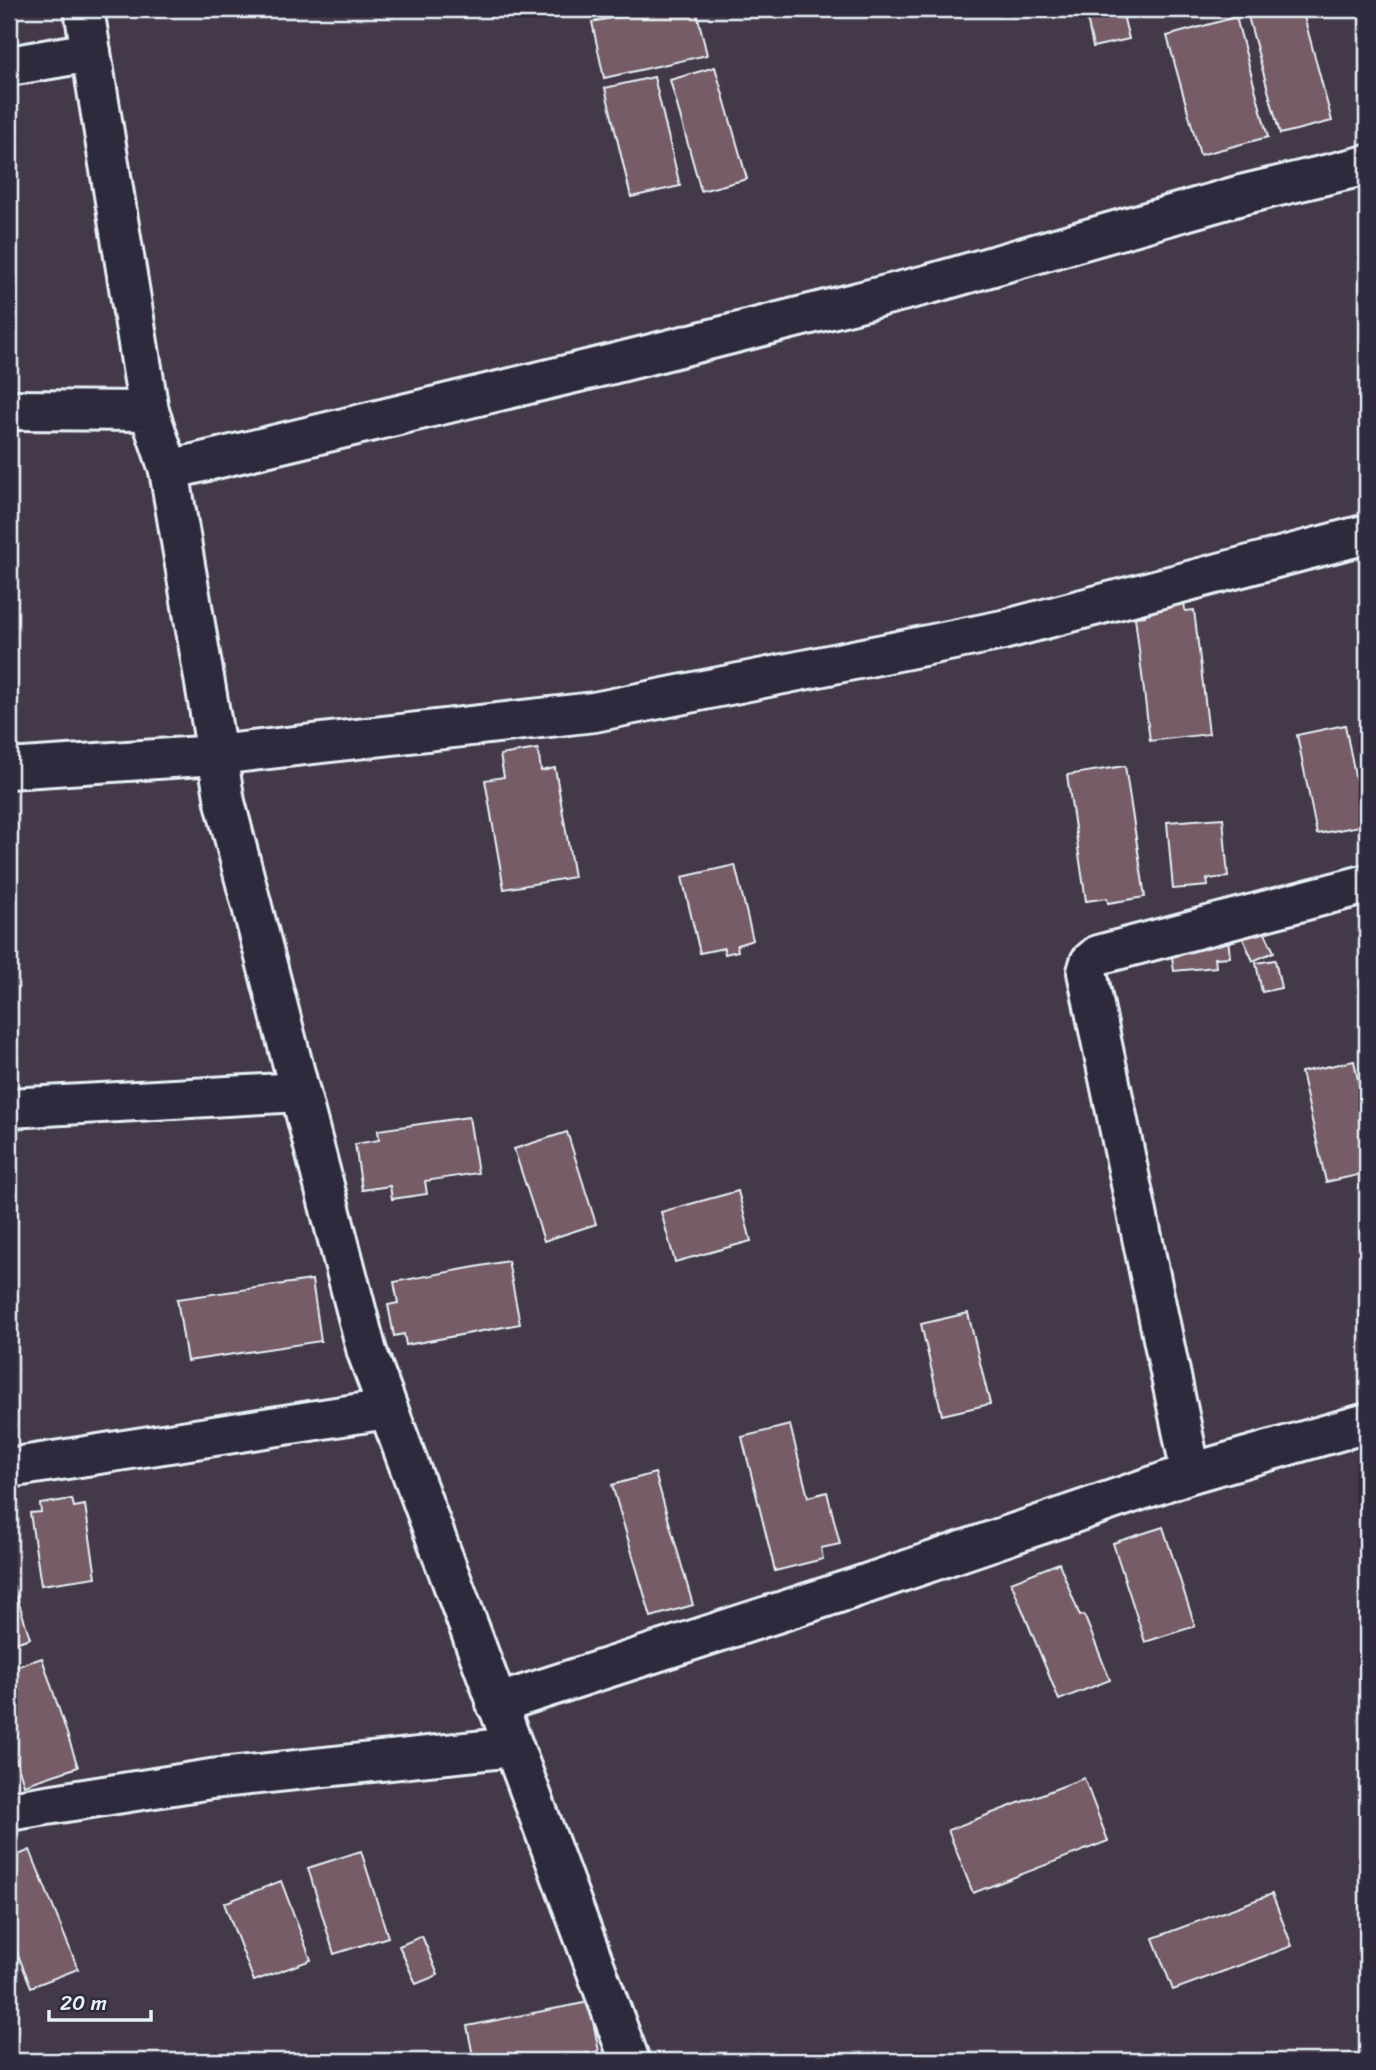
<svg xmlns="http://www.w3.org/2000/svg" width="1376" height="2070" font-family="Sriracha,sans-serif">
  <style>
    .building { fill: #745c66; stroke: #e8f1f8; stroke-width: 2 }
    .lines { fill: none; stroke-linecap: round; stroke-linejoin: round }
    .street-casing { stroke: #e8f1f8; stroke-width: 44 }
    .street { stroke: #2f2a3d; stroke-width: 38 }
  </style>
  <rect width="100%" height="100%" fill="#443949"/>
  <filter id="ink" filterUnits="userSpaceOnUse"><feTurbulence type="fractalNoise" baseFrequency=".0143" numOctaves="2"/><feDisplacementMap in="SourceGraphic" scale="14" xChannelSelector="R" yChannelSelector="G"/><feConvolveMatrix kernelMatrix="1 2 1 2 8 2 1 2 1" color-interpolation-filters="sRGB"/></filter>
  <g filter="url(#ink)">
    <g class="building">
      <path d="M654 9H696L707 55 604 78 592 22Z"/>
      <path d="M1085 9H1145L1146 10 1123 15 1129 39 1093 47Z"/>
      <path d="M1246 9H1302L1332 121 1280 134Z"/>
      <path d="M1236 17 1268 137 1200 155 1167 36Z"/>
      <path d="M715 67 747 179 701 191 670 80Z"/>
      <path d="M654 77 680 186 631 197 605 88Z"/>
      <path d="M1183 591 1185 611 1194 610 1209 734 1150 741 1135 617 1145 616 1142 596Z"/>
      <path d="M1345 725 1365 825 1317 834 1297 735Z"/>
      <path d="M538 749 541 771 555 768 574 877 504 889 485 780 504 777 500 755Z"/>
      <path d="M1125 766 1145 897 1108 903 1107 898 1086 901 1067 775Z"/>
      <path d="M1223 818 1228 877 1207 879 1208 886 1173 889 1167 822Z"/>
      <path d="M735 865 753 940 737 945 738 951 725 954 724 948 700 953 682 877Z"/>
      <path d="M1257 916 1274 952 1253 961 1237 925Z"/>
      <path d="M1228 938 1230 957 1215 958 1216 967 1174 971 1170 944Z"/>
      <path d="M1275 960 1281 988 1262 992 1256 963Z"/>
      <path d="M1354 1061 1367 1123V1173L1326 1182 1301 1072Z"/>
      <path d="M469 1117 478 1173 425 1181 427 1194 392 1199 390 1186 362 1190 355 1144 379 1140 378 1130Z"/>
      <path d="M567 1132 596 1224 544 1241 514 1149Z"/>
      <path d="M738 1191 751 1241 675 1262 661 1212Z"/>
      <path d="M508 1261 520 1324 406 1345 404 1334 394 1336 388 1305 398 1303 394 1282Z"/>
      <path d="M312 1280 321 1341 187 1361 177 1299Z"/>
      <path d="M968 1313 990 1404 942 1415 921 1324Z"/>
      <path d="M790 1425 808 1497 827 1492 840 1544 821 1548 823 1559 775 1571 742 1437Z"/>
      <path d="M655 1473 693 1605 651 1617 612 1485Z"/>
      <path d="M72 1499 74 1507 85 1505 96 1577 41 1585 30 1513 41 1512 40 1504Z"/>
      <path d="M1163 1527 1195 1626 1145 1642 1113 1543Z"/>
      <path d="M1059 1563 1080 1616 1084 1615 1110 1680 1059 1700 1011 1582Z"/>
      <path d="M9 1572 30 1638 9 1645Z"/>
      <path d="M42 1658 78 1767 24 1785 9 1738V1669Z"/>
      <path d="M1084 1778 1108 1841 973 1893 948 1830Z"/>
      <path d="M30 1850 78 1969 31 1987 9 1933V1859Z"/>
      <path d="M361 1851 388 1937 334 1954 308 1868Z"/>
      <path d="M281 1881 311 1960 254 1981 224 1903Z"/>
      <path d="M1272 1894 1292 1946 1173 1990 1153 1938Z"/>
      <path d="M422 1936 438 1975 416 1984 399 1946Z"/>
      <path d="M589 2002 599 2051 548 2061H474L467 2026Z"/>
    </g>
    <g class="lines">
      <g class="street-casing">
        <g id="street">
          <path d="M84 9 149 411"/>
          <path d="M9 66 91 52"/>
          <path d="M9 410 149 411 169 470 225 802 367 1352 630 2061"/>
          <path d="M169 470 612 364 930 284 1241 195 1367 165"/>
          <path d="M9 769 216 755 594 712 1003 630 1367 534"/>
          <path d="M9 1108 300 1092"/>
          <path d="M9 1468 387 1409"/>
          <path d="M1191 1473 1087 972 1090 962 1098 955 1367 884"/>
          <path d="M496 1704 857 1587 1191 1473 1367 1423"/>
          <path d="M9 1811 211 1779 513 1747"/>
        </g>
      </g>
      <use href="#street" class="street"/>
    </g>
  </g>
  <rect width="1376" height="2070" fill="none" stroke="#2f2a3d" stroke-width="35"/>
  <rect x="18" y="18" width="1341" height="2035" fill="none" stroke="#e8f1f8" stroke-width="2.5" filter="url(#ink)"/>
  <path d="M49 2010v10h102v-10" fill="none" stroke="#e8f1f8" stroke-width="3.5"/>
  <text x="60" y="2010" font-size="21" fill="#e8f1f8" stroke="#2f2a3d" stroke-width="5" paint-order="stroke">20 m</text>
</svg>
